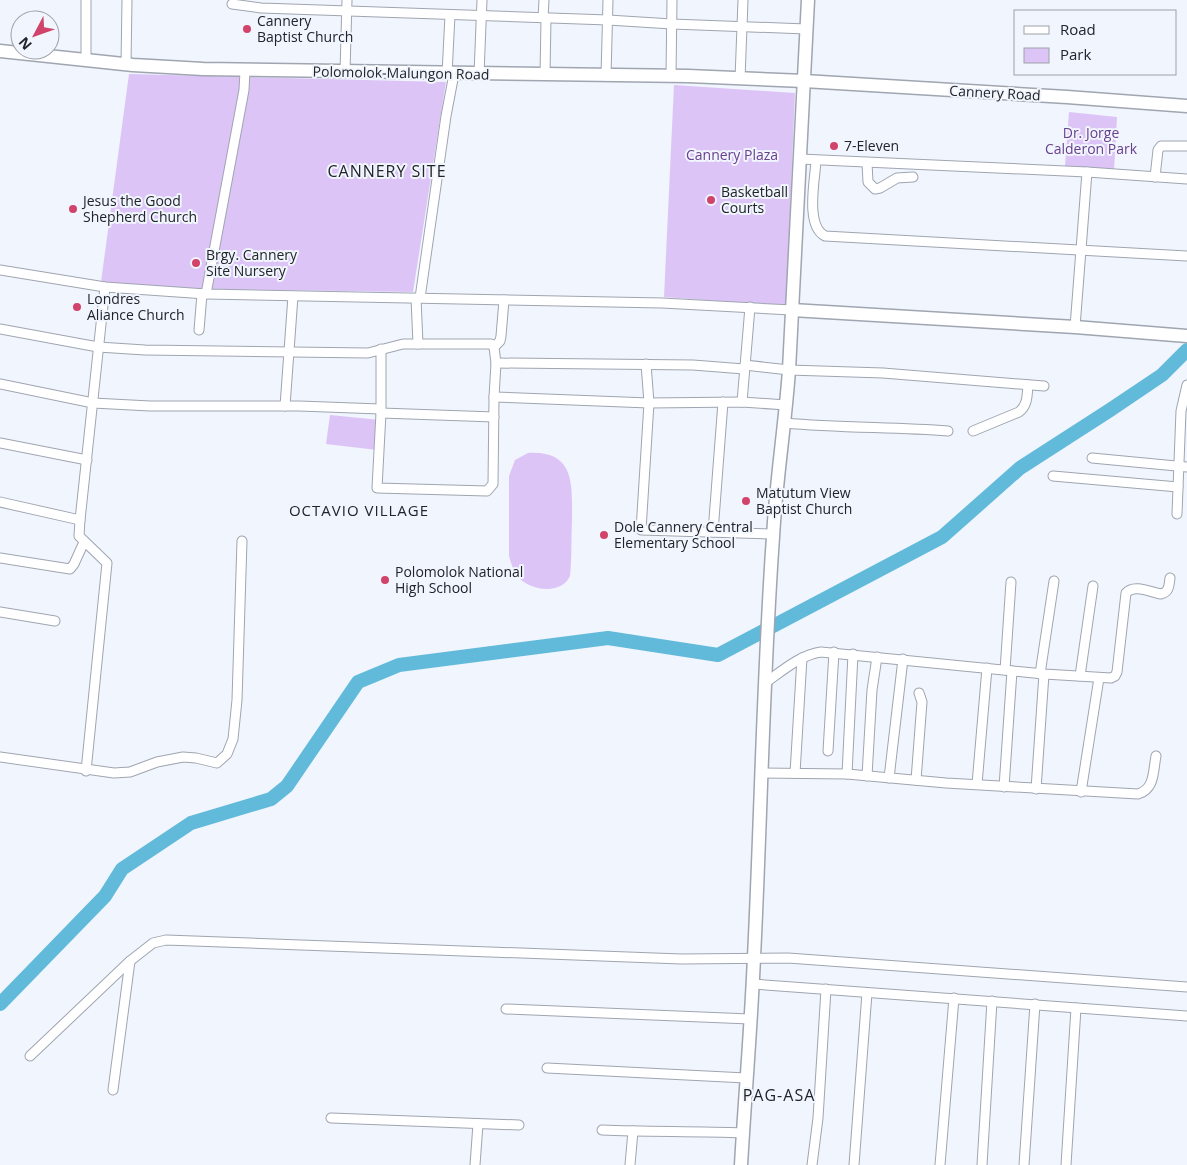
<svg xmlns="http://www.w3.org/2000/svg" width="1187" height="1165" font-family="'Open Sans',sans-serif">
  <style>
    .green { fill: #ddc4f7 }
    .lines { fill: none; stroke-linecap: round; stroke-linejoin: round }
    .river { stroke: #62badb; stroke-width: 14 }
    .street-casing { stroke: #9fa5b1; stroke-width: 11 }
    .secondary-casing { stroke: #9fa5b1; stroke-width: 15 }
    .street { stroke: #fff; stroke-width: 9 }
    .secondary { stroke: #fff; stroke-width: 12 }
    .poi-dot { fill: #d1436b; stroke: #f1f5fd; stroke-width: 2 }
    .labels { text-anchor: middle; stroke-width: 4; stroke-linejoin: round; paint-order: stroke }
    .poi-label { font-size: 14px; fill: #212429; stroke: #f1f5fd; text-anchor: start }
    .street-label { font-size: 14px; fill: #212429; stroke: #f1f5fd }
    .park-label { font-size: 14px; fill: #69408e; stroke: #f1f5fd }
    .neighbourhood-label { font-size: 15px; letter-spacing: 1px; fill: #212429; stroke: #f1f5fd }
    .quarter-label { font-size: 16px; letter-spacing: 1px; fill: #212429; stroke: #f1f5fd }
  </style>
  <rect width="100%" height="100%" fill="#f1f5fd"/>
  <g class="green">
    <path d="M129 74 446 82 413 292 202 289 101 282Z"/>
    <path d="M674 85 795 93 786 306 664 297Z"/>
    <path d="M1069 112 1117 117 1114 171 1065 166Z"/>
    <path d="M330 415 380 420 377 450 326 444Z"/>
    <path d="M528 453C576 450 572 486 572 521 571 539 572 558 570 576 561 595 532 591 519 578 514 572 511 564 509 556V476L515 460Z"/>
  </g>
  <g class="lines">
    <path class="river" d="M0 1004 105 896 122 869 191 823 271 799 287 786 358 682 399 665 608 638 718 655 942 537 1020 468 1110 410 1162 375 1187 350"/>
    <g class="street-casing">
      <g id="street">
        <path d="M232 4 261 8 608 20 672 24 806 29"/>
        <path d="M543 18 544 0"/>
        <path d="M86 59V0"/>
        <path d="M126 64 127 0"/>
        <path d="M345 72 347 0"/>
        <path d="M447 74 450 15"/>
        <path d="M479 74 482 0"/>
        <path d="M545 75 546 18"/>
        <path d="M606 76 608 0"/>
        <path d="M671 76 672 0"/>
        <path d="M740 79 743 0"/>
        <path d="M800 159 1087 172 1187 179"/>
        <path d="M816 161C815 179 805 226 825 236L1187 256"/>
        <path d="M867 163 868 182 875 189 880 188 897 178 913 177"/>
        <path d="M1155 177 1158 150 1161 146H1187"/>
        <path d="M0 270 105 287 206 294 662 303 792 310"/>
        <path d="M206 294 244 90 245 71"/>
        <path d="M416 298 418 344"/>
        <path d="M420 298 446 116 454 74"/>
        <path d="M1075 327 1087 172"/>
        <path d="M0 329 98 347 145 350 368 353 403 344H491L494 347"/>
        <path d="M199 330 202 294"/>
        <path d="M494 347 500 341 501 336 504 300"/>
        <path d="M381 349V413L377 488 487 491 493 484 494 397 496 363 494 347"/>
        <path d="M496 363 693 365 744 369"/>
        <path d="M646 364 649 403 641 530 773 534"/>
        <path d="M745 365 789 370 883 373 1044 386"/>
        <path d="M0 384 93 403 150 406H299L380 409"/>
        <path d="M494 397 649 403 742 402 786 405"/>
        <path d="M742 402 750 307"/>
        <path d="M285 406 293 296"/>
        <path d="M381 413 494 417"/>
        <path d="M785 423C839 428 893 427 948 431"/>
        <path d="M973 431 1019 412C1028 405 1027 395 1028 385"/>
        <path d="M0 443 87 460"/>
        <path d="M1092 458 1187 467"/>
        <path d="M1053 476 1178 487"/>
        <path d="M0 502 80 520 105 287"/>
        <path d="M1177 514 1181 411 1187 385"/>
        <path d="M80 520 79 536 107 563 86 771"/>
        <path d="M713 532 723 402"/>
        <path d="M0 558 70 569 74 564 84 542"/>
        <path d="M0 612 55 621"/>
        <path d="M1005 670 1011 582"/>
        <path d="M1040 674 1054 581"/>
        <path d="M1080 676 1093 586"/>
        <path d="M765 683C782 671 800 655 821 652L1044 674 1111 678 1115 676 1117 672 1126 593C1134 584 1150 592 1161 594 1169 592 1169 586 1170 578"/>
        <path d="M828 751 834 652"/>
        <path d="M0 757 114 773 130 772 157 762 183 757 196 758 217 763 227 754 233 739 237 700 242 541"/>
        <path d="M761 773 847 774 946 783 1138 794C1155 789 1153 771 1156 756"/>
        <path d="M795 773 802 658"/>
        <path d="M847 774 853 654"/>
        <path d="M867 776 872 690 877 657"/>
        <path d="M889 778 903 659"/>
        <path d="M916 780 922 702 919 693"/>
        <path d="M977 784 987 668"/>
        <path d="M1004 787 1012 671"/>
        <path d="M1036 789 1044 674"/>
        <path d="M1081 792 1099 678"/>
        <path d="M753 984 1187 1016"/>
        <path d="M506 1009 750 1019"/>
        <path d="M30 1056 130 961 153 943 166 940 681 959 788 958 1187 987"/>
        <path d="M547 1068 746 1078"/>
        <path d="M113 1090 130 961"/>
        <path d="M331 1118 519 1125"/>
        <path d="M602 1130C649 1132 696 1131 743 1133"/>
        <path d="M475 1165 478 1124"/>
        <path d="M630 1165 633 1131"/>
        <path d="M812 1165 818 1118 826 989"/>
        <path d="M854 1165 867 993"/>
        <path d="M940 1165 954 998"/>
        <path d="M982 1165 992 1001"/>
        <path d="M1024 1165 1035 1004"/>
        <path d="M1066 1165 1076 1008"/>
      </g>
    </g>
    <g class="secondary-casing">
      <g id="secondary">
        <path d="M0 51 133 65 203 69 688 76 804 81 1067 97 1187 106"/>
        <path d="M792 310 1075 327 1187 336"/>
        <path d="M741 1165C745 1096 751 1027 754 957 761 817 763 677 773 537 776 481 785 426 789 370L808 0"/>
      </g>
    </g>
    <use href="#street" class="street"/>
    <use href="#secondary" class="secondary"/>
  </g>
  <g class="poi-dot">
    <circle cx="247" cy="29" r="5"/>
    <circle cx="834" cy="146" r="5"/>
    <circle cx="711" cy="200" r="5"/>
    <circle cx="73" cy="209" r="5"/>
    <circle cx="196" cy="263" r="5"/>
    <circle cx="77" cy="307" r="5"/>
    <circle cx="746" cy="501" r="5"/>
    <circle cx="604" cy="535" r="5"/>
    <circle cx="385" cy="580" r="5"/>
  </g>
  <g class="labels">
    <g class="poi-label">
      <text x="257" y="26">Cannery<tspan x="257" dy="16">Baptist Church</tspan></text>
      <text x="844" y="151">7-Eleven</text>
      <text x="721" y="197">Basketball<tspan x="721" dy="16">Courts</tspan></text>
      <text x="83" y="206">Jesus the Good<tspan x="83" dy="16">Shepherd Church</tspan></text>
      <text x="206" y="260">Brgy. Cannery<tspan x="206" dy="16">Site Nursery</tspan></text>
      <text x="87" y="304">Londres<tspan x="87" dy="16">Aliance Church</tspan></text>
      <text x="756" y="498">Matutum View<tspan x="756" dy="16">Baptist Church</tspan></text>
      <text x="614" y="532">Dole Cannery Central<tspan x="614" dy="16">Elementary School</tspan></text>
      <text x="395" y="577">Polomolok National<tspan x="395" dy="16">High School</tspan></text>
    </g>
    <g class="street-label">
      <text transform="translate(401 73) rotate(1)" y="5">Polomolok-Malungon Road</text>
      <text transform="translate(995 93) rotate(3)" y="5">Cannery Road</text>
    </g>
    <g class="park-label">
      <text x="1091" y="138">Dr. Jorge<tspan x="1091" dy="16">Calderon Park</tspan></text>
      <text x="732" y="160">Cannery Plaza</text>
    </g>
    <g class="neighbourhood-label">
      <text x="359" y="516">OCTAVIO VILLAGE</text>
    </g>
    <g class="quarter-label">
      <text x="387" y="177">CANNERY SITE</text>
      <text x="779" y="1101">PAG-ASA</text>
    </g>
  </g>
  <rect x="1014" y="10" width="162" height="65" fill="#f1f5fd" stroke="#9ea1a8"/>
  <rect x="1024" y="26" width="25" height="8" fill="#ffffff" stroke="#9ea1a8"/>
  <text x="1060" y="35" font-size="15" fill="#212429">Road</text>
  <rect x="1024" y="48" width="25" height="15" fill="#ddc4f7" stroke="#9ea1a8"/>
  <text x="1060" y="60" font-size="15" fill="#212429">Park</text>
  <g transform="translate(35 35) rotate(229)"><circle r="24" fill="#f1f5fd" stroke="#9ea1a8"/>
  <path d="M0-4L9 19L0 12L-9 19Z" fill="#d1436b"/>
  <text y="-8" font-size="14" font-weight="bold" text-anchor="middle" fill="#212429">N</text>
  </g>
</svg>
